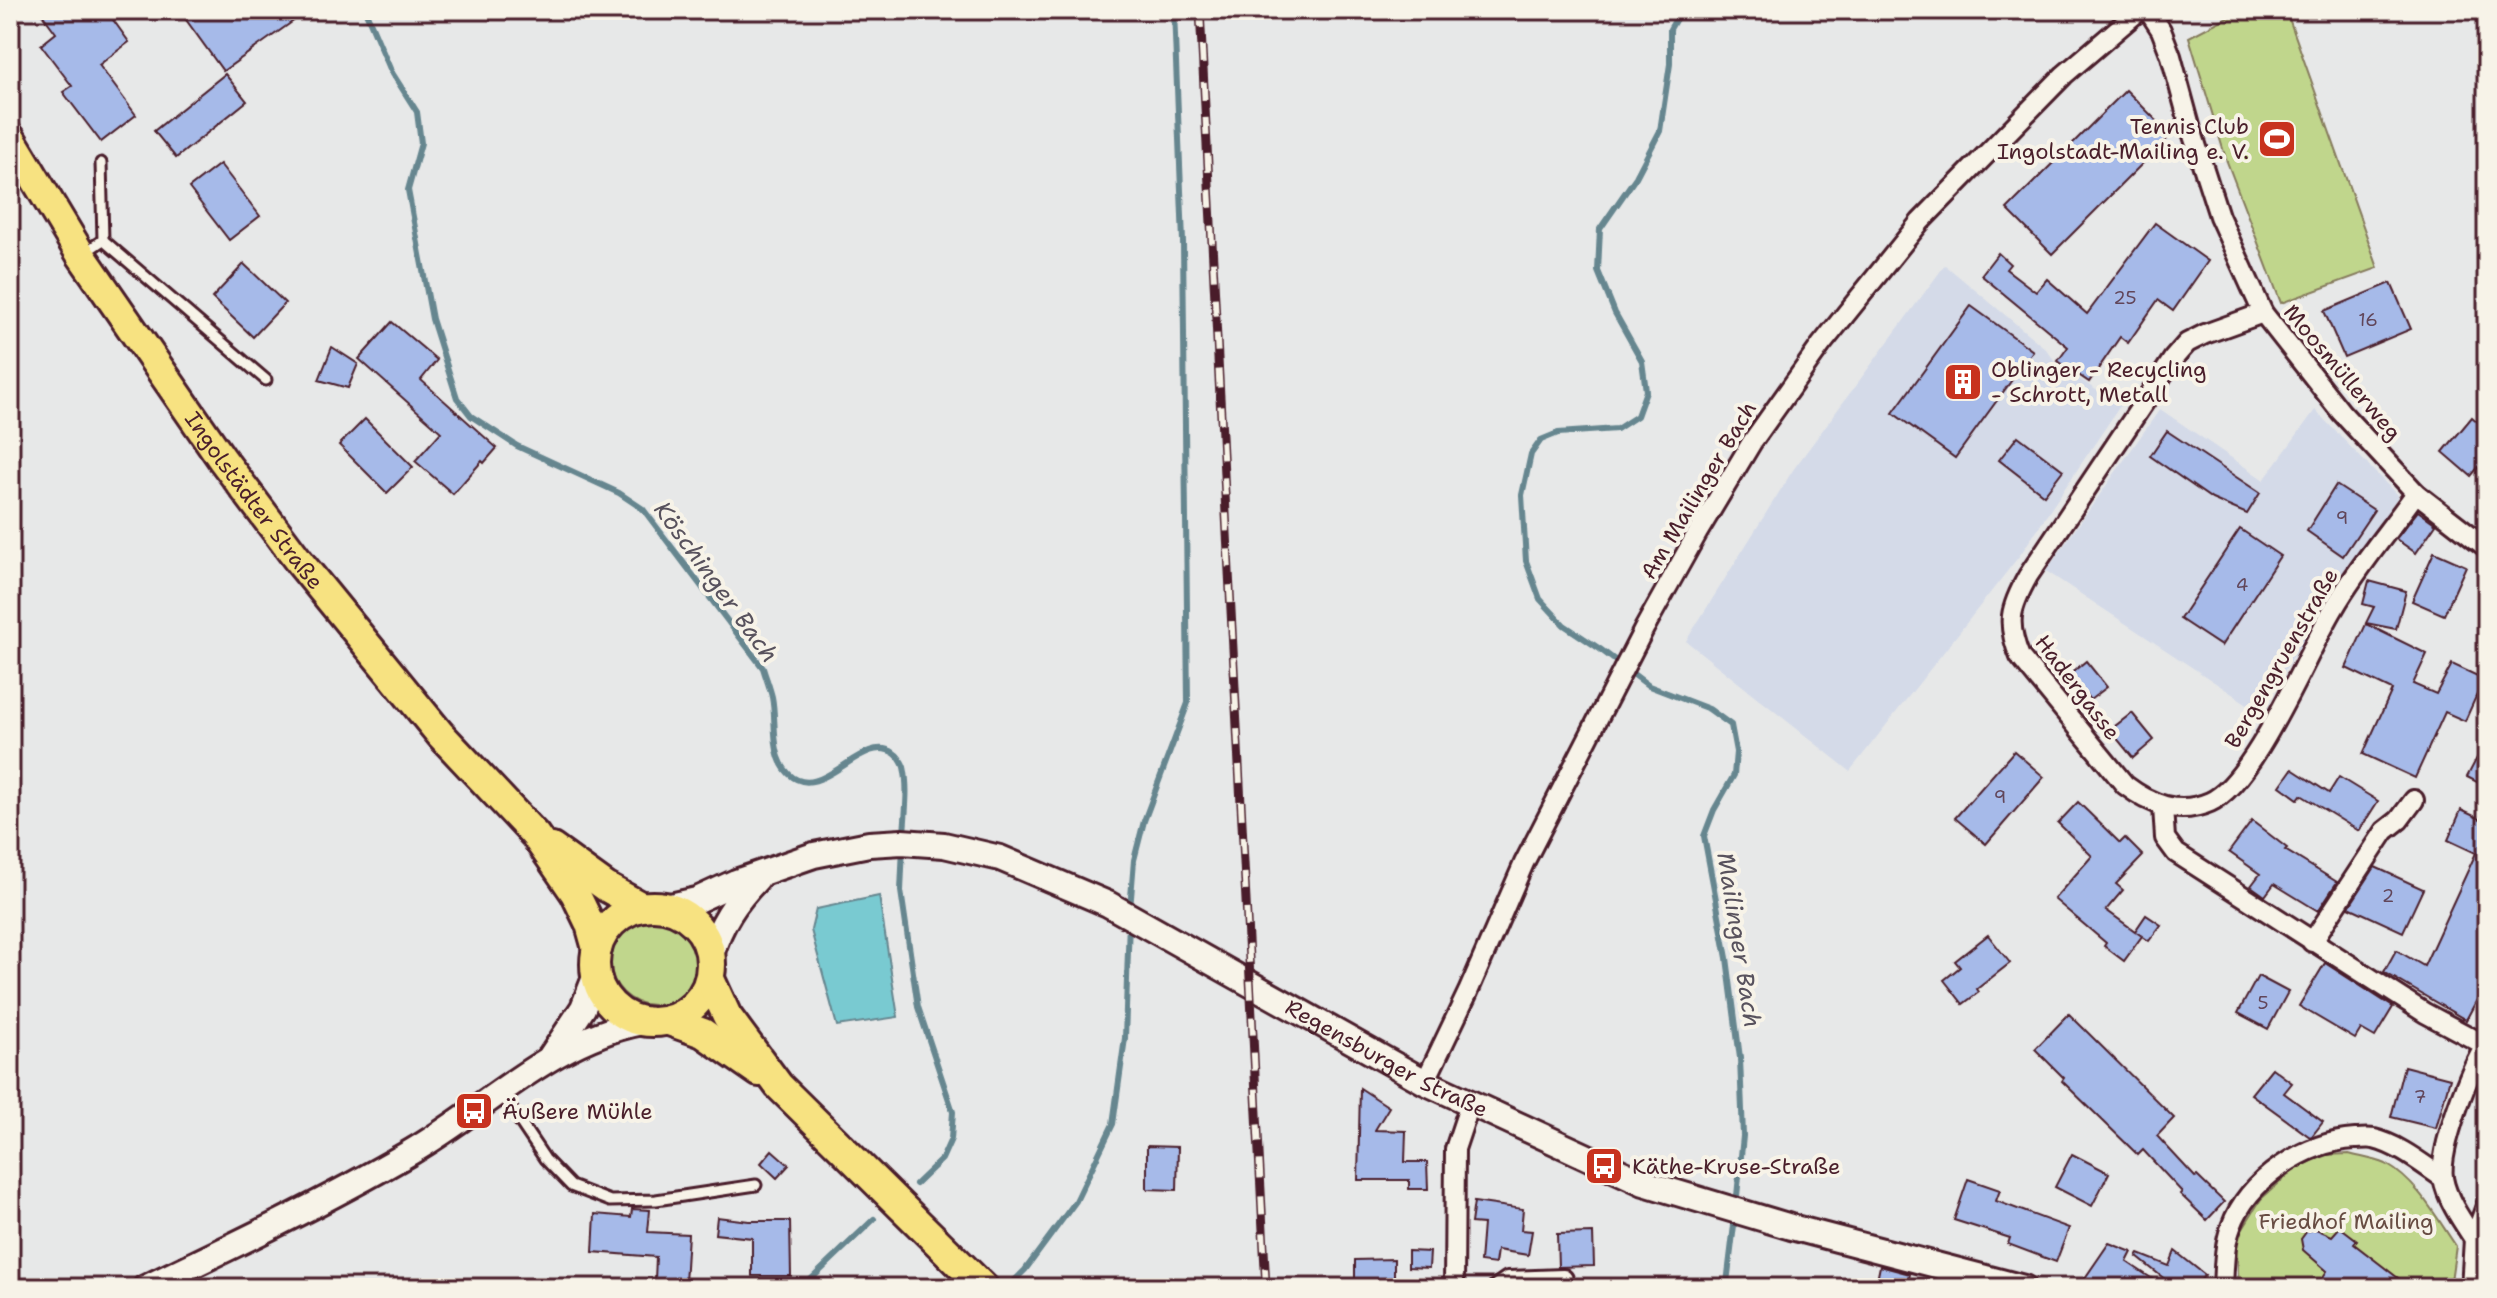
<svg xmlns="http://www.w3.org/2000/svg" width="2497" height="1298" font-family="'Shantell Sans',sans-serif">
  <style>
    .built { fill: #d4dae8 }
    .green { fill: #c0d68c; stroke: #857a5c; stroke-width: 2 }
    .water { fill: #79cad1; stroke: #66868f; stroke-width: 2 }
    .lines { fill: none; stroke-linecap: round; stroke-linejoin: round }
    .stream { stroke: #66868f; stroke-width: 6 }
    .building { fill: #a6bae9; stroke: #4a1f2b; stroke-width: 2 }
    .lane-casing { stroke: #4a1f2b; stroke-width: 15 }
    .street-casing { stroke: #4a1f2b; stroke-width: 24 }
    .secondary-casing { stroke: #4a1f2b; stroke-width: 30 }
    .primary-casing { stroke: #4a1f2b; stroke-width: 34 }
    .lane { stroke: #f7f3e8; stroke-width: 9 }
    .street { stroke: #f7f3e8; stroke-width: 18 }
    .secondary { stroke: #f7f3e8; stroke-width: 24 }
    .primary { stroke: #f7e281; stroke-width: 28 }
    .rail-casing { stroke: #4a1f2b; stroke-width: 9 }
    .rail { stroke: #f7f3e8; stroke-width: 6; stroke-dasharray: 18; stroke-linecap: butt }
    .labels { text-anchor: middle; stroke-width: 8; stroke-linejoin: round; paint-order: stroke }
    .number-label { font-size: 18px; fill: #61465a }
    .poi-label { font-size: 22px; fill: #4a1f2b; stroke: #f7f3e8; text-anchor: start }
    .street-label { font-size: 22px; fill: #4a1f2b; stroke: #f7f3e8 }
    .park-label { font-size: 22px; fill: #684d43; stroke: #f7f3e8 }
    .water-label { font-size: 24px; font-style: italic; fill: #58525d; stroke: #f7f3e8 }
  </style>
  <rect width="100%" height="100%" fill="#e7e8e8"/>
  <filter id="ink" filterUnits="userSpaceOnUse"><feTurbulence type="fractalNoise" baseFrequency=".0125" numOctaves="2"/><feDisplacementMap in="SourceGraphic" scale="16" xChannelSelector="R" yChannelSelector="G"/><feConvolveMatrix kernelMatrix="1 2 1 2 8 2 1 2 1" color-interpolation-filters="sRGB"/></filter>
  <g filter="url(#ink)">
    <g class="built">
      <path d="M1945 265 2046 349 2057 364 2120 406 2020 555 1850 771 1686 641 1793 470Z"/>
      <path d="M2160 409 2264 480 2315 410 2398 496 2258 711 2046 571Z"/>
    </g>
    <g class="green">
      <path d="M2241 10H2286L2378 268 2281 303 2226 159 2189 37Z"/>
      <circle cx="654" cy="961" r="44"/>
      <path d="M2349 1154C2360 1157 2375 1159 2386 1164 2418 1182 2436 1217 2456 1246L2450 1288H2239L2236 1239 2261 1199 2295 1169 2325 1155Z"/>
    </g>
    <path class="water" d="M879 896 898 1017 837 1026 811 930 816 909Z"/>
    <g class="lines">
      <g class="stream">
        <path d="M365 10 391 71 417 112 421 143 408 190 432 319 457 398 471 416 517 446 619 493 643 509 763 668C766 678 770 688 772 697 777 722 770 755 789 774 821 805 862 731 894 753 899 756 902 762 904 767 909 789 905 813 904 835"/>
        <path d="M1681 10 1670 29V64L1660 131 1636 177 1600 229 1598 271 1615 313 1642 361 1646 391 1637 416 1617 429 1558 433 1541 440 1531 454 1522 495 1526 561 1540 599 1564 625 1600 649 1649 686 1709 709 1731 725 1736 752 1734 775 1714 810 1704 836 1727 958 1740 1058 1743 1136 1736 1206"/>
        <path d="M903 846 901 891 918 1007 953 1112 951 1139 942 1159 916 1184"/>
        <path d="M1130 910 1134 860 1144 821 1188 703 1183 242 1174 10"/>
        <path d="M802 1288 874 1219"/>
        <path d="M1007 1288 1025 1270 1076 1201 1113 1124 1125 1038 1129 921"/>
        <path d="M1731 1288 1727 1283 1735 1217"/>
      </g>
    </g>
    <g class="building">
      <path d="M39 10H106L129 42 99 65 136 115 101 142 63 92 72 86 41 45 56 33Z"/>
      <path d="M179 10H309L223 71Z"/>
      <path d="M225 74 247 101 176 158 154 131Z"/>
      <path d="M2126 90 2171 135 2052 254 2007 209Z"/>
      <path d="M220 164 260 216 229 240 189 188Z"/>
      <path d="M2155 223 2208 261 2173 311 2158 300 2128 343 2120 337 2089 382 2058 361 2068 347 1981 275 1998 253 2010 264 2006 269 2036 292 2047 279 2087 314Z"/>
      <path d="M244 264 285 303 253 337 212 298Z"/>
      <path d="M2391 283 2411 329 2344 357 2324 311Z"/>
      <path d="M1971 306 2033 351 1955 458 1893 413Z"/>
      <path d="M392 322 437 360 421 380 497 448 484 463 482 461 453 494 415 461 441 432 359 359Z"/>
      <path d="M332 347 358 364 348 388 319 380Z"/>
      <path d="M2472 417 2487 430V457L2471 476 2443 452Z"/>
      <path d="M365 419 413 467 387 493 339 445Z"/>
      <path d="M2167 431 2260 493 2247 514 2212 499 2150 456Z"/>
      <path d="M2018 436 2063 470 2044 495 1999 460Z"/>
      <path d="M2336 485 2374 510 2343 556 2307 531Z"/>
      <path d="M2418 511 2436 524 2416 553 2396 539Z"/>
      <path d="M2240 529 2280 556 2221 646 2180 619Z"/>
      <path d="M2434 552 2466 566 2444 615 2412 601Z"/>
      <path d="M2369 581 2406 591 2396 629 2366 623 2374 607 2363 604Z"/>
      <path d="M2366 624 2427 654 2413 684 2436 694 2452 664 2484 679 2465 721 2445 712 2415 778 2363 754 2392 690 2346 668Z"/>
      <path d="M2086 661 2107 687 2090 700 2069 675Z"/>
      <path d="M2132 713 2154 740 2133 758 2110 730Z"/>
      <path d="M2487 739V787L2467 777Z"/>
      <path d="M2014 751 2044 777 1986 844 1955 818Z"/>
      <path d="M2292 769 2329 793 2339 777 2378 801 2359 831 2301 795 2298 799 2280 786Z"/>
      <path d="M2078 802 2120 843 2125 838 2143 856 2116 884 2123 890 2106 910 2135 931 2146 915 2161 925 2149 941 2136 932 2142 936 2124 961 2104 946 2106 943 2054 899 2092 856 2058 823Z"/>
      <path d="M2461 810 2487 822V981L2466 1020 2384 972 2396 950 2424 966 2476 853 2448 840Z"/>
      <path d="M2252 821 2287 848 2285 850 2337 882 2318 911 2274 884 2265 896 2251 886 2260 874 2229 852Z"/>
      <path d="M2375 867 2423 889 2403 932 2349 907Z"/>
      <path d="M1988 935 2010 963 1977 989 1979 992 1963 1004 1944 980 1960 967 1955 961Z"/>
      <path d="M2325 963 2393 1007 2375 1037 2361 1029 2355 1039 2299 1006Z"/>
      <path d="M2258 976 2288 992 2268 1029 2238 1013Z"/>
      <path d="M2069 1014 2174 1118 2157 1136 2195 1177 2197 1176 2224 1202 2207 1220 2180 1194 2182 1192 2143 1150 2138 1155 2062 1081 2064 1078 2035 1049Z"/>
      <path d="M2404 1066 2450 1078 2436 1128 2391 1117Z"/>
      <path d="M2272 1068 2292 1083 2284 1093 2323 1122 2312 1136 2310 1137 2251 1094Z"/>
      <path d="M1360 1088 1389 1107 1375 1130 1406 1131 1405 1162H1427L1428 1189H1409V1180H1358Z"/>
      <path d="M1147 1146 1178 1147 1177 1190 1147 1189Z"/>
      <path d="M772 1150 789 1165 777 1178 761 1163Z"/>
      <path d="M2072 1154 2109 1173 2092 1206 2055 1187Z"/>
      <path d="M1968 1179 2000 1190 1996 1201 2069 1228 2056 1262 2008 1244 2010 1238 1954 1220Z"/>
      <path d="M1474 1202 1523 1209 1521 1230 1532 1231 1528 1255 1497 1250 1495 1264 1480 1262 1483 1224 1471 1223Z"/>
      <path d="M632 1209 650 1210 648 1232 688 1234 685 1283 655 1280 656 1257 593 1252 595 1214 631 1217Z"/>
      <path d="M717 1217 749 1221H790L791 1276H752V1238L715 1234Z"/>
      <path d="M2340 1227 2357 1240 2354 1244 2411 1288H2337L2323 1277 2327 1271 2303 1250 2301 1239 2307 1231 2316 1229 2332 1236Z"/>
      <path d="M1593 1233 1594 1266 1558 1267 1557 1234Z"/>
      <path d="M2109 1243 2132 1252 2127 1262 2166 1288H2100L2085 1278Z"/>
      <path d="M1408 1251 1430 1252 1429 1268 1408 1267Z"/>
      <path d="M2175 1251 2205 1275 2194 1288H2176L2137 1257 2139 1254 2169 1266Z"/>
      <path d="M1394 1259V1288H1355V1260Z"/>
      <path d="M1880 1266 1910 1274 1907 1288 1876 1285Z"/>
    </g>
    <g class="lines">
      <g class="lane-casing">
        <g id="lane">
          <path d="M101 163 103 240"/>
          <path d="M84 253 103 240 266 380"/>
          <path d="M500 1092 545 1159 571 1186 610 1201 656 1200 756 1185"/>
        </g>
      </g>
      <g class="street-casing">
        <g id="street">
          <path d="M2148 10 2161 30 2171 56 2190 126 2219 216 2263 313 2341 412 2416 493 2487 548"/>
          <path d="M2263 313 2205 334 2187 343 2173 359 2028 576C2010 608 2006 623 2020 657L2125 785C2150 804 2178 816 2210 802 2255 782 2307 652 2334 608 2357 568 2389 531 2416 493"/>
          <path d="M2163 807 2165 838 2176 853 2425 1013 2485 1045"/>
          <path d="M2312 942 2385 831 2399 820 2414 800"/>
          <path d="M1425 1082 1468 992 1524 863 1645 627 1698 532 1752 442 1821 345 1920 222 2064 75 2140 10"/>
          <path d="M2474 1239C2462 1221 2447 1200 2443 1178 2439 1148 2470 1068 2487 1042"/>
          <path d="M1454 1288 1455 1149 1470 1104"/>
          <path d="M1498 1288 1508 1281 1563 1279"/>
          <path d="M2223 1288C2224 1269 2224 1245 2231 1227 2248 1179 2306 1142 2355 1139 2361 1139 2368 1138 2374 1139 2399 1145 2422 1164 2443 1178"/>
          <path d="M2471 1288 2474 1239 2487 1203"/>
        </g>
      </g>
      <g class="secondary-casing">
        <g id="secondary">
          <path id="s1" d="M666 907 697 900 736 882 814 855 869 844 902 842 944 845 1000 858 1108 904 1425 1082 1644 1183 1791 1227 2024 1288"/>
          <path d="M711 955C720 924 735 902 757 879"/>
          <path d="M551 1056 583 1008 596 975"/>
          <path d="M145 1288C235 1245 325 1202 411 1152 489 1107 550 1040 642 1022"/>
        </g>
      </g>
      <g class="primary-casing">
        <g id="primary">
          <path id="s2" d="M10 137 81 255 222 459 301 564 440 734 535 835 575 893 590 924 597 949"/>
          <path d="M552 848 606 887 642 907"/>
          <circle cx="653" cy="964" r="58"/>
          <path d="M710 979 727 1016 779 1086 984 1288"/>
          <path d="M669 1021 703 1033 759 1072"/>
        </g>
      </g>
      <use href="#lane" class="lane"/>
      <use href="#street" class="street"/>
      <use href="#secondary" class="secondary"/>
      <use href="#primary" class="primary"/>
      <g class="rail-casing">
        <path id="rail" d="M1200 10 1266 1288"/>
      </g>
      <use href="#rail" class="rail"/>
    </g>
  </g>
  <defs>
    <g id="stadium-square" transform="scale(2)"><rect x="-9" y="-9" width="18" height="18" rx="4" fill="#c8321e" stroke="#f7f3e8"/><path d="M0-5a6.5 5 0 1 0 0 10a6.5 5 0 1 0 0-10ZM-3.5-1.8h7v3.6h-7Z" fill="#fff"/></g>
    <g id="building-square" transform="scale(2)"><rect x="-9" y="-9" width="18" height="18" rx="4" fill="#c8321e" stroke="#f7f3e8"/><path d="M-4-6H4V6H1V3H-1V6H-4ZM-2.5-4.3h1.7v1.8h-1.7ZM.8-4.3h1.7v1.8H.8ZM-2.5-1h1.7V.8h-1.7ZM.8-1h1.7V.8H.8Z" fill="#fff"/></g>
    <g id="bus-square" transform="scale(2)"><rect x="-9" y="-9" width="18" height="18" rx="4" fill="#c8321e" stroke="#f7f3e8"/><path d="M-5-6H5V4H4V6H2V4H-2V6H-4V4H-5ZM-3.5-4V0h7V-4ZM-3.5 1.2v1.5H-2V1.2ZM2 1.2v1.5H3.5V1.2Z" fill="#fff"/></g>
  </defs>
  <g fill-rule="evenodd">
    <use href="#stadium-square" x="2277" y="139"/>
    <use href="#building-square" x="1963" y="382"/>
    <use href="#bus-square" x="474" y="1111"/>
    <use href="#bus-square" x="1604" y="1166"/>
  </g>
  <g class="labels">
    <g class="number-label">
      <text x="2125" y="304">25</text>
      <text x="2368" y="326">16</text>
      <text x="2342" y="524">9</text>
      <text x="2242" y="591">4</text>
      <text x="2000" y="803">9</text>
      <text x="2388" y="902">2</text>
      <text x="2263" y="1009">5</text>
      <text x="2420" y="1103">7</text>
    </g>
    <g class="poi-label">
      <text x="2249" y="134" text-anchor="end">Tennis Club<tspan x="2249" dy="25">Ingolstadt-Mailing e. V.</tspan></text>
      <text x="1991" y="377">Oblinger - Recycling<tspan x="1991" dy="25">- Schrott, Metall</tspan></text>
      <text x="502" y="1119">Äußere Mühle</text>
      <text x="1632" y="1174">Käthe-Kruse-Straße</text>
    </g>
    <g class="street-label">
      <text transform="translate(2343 372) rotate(50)" y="8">Moosmüllerweg</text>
      <text transform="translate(1698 490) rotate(-59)" y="8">Am Mailinger Bach</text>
      <text dy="8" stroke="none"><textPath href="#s2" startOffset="438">Ingolstädter Straße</textPath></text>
      <text transform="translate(2281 658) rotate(-60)" y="8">Bergengruenstraße</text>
      <text transform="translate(2078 687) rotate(53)" y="8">Hadergasse</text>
      <text dy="8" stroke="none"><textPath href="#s1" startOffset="782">Regensburger Straße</textPath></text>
    </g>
    <g class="park-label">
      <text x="2346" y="1229">Friedhof Mailing</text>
    </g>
    <g class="water-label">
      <text transform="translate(716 582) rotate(54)" y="8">Köschinger Bach</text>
      <text transform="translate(1739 940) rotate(81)" y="8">Mailinger Bach</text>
    </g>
  </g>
  <rect width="2497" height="1298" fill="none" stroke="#f7f3e8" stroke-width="40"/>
  <rect x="20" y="20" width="2457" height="1258" fill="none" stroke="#4a1f2b" stroke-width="3" filter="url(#ink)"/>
</svg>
